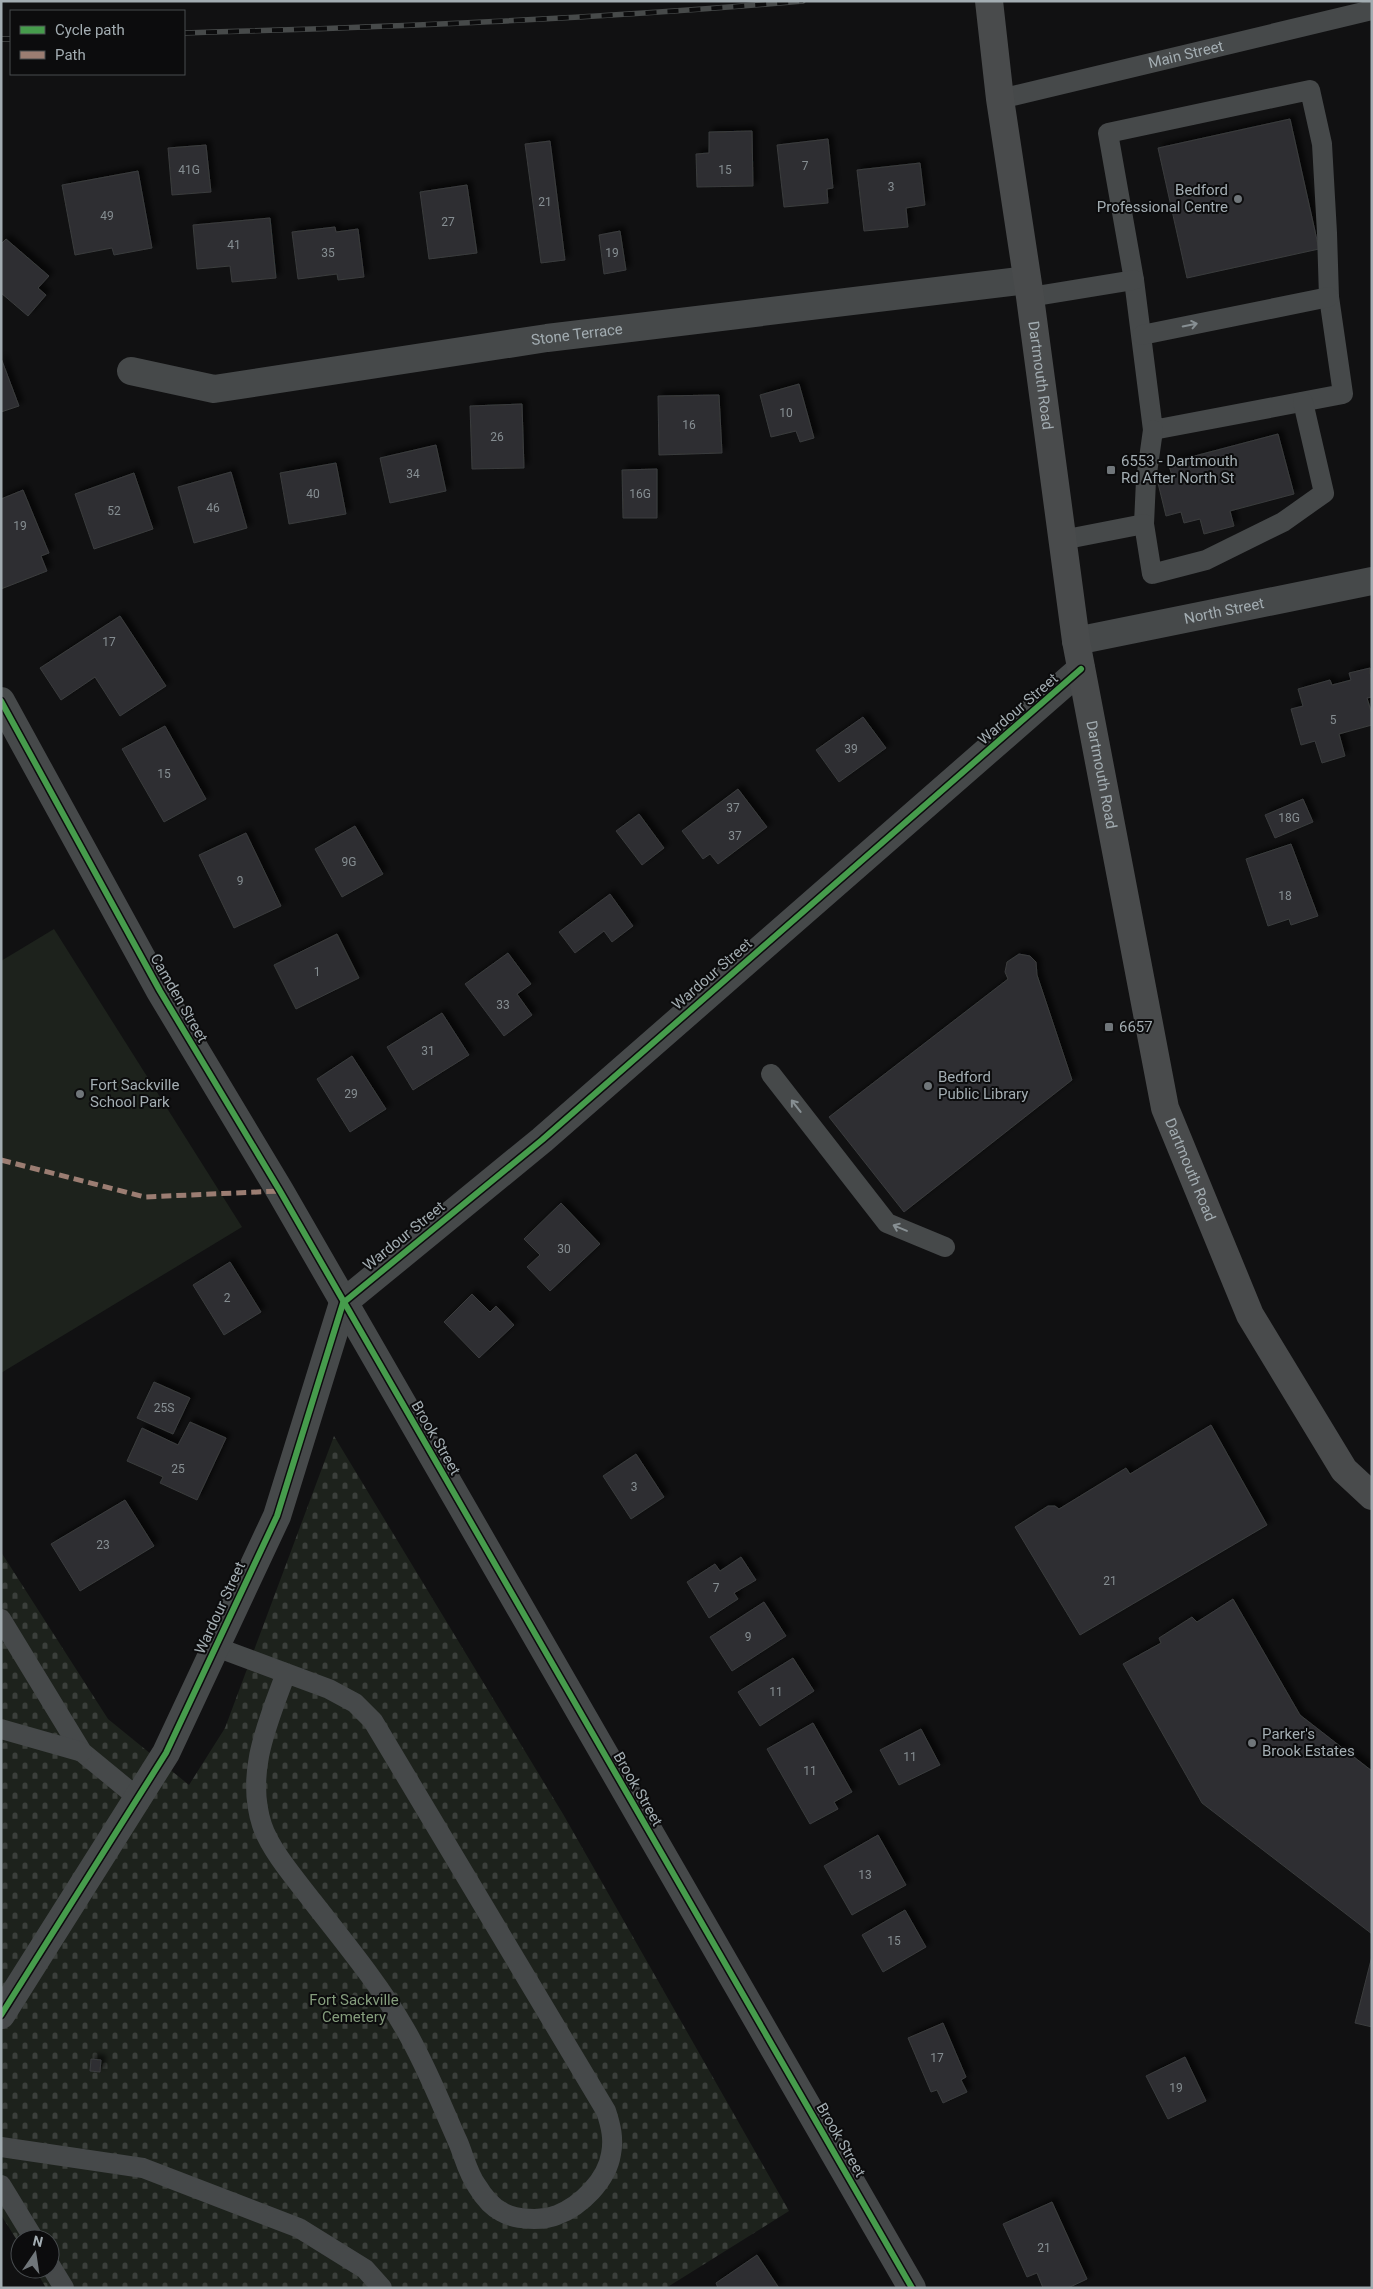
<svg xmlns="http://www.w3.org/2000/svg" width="1373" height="2289" font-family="Roboto,sans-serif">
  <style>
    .cemetery { fill: url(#cemetery-stones) }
    .green { fill: #1d221c }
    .building { fill: #2f2f30; stroke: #3a3c3e; filter: url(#shadow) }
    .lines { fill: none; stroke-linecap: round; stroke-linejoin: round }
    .lane { stroke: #46494a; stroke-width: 20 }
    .street { stroke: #46494a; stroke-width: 28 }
    .primary { stroke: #494b4c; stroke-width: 28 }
    .rail-casing { stroke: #474a4a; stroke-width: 5.5 }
    .rail { stroke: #0c0c0d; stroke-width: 4; stroke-dasharray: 11; stroke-linecap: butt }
    .quiet { stroke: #9b7d72; stroke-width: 5; stroke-dasharray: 10 5; stroke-linecap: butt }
    .cycleway-casing { stroke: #0c0c0d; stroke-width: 9 }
    .cycleway { stroke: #469c4c; stroke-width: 6 }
    .oneway { stroke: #878f93 }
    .poi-dot { fill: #70767a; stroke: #0c0c0d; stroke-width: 2 }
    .labels { text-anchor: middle; stroke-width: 4; stroke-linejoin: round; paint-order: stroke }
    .number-label { font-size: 12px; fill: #868e92 }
    .street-label { font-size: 15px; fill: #a3adb2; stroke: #0c0c0d }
    .poi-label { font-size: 15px; fill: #a3adb2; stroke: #0c0c0d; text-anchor: start }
    .park-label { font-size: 15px; fill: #849c7c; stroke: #0c0c0d }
  </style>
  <defs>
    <pattern id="cemetery-stones" width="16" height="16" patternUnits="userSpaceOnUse" patternTransform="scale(1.25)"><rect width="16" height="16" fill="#1d221c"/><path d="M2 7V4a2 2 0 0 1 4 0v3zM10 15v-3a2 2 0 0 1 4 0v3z" fill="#3b3f3b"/></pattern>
    <filter id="shadow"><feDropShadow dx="4.5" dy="-4.5" stdDeviation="2.5" flood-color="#0009"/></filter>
  </defs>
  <rect width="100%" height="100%" fill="#111112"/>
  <path class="cemetery" d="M334 1436 563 1814 789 2211 666 2288H46L35 2269H50V2239H20V2245L1 2215V1552L108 1719 189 1785 225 1728Z"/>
  <path class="green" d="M54 929 242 1227 1 1373V961Z"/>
  <g class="building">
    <path d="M1290 119 1319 249 1187 278 1158 148Z"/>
    <path d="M752 131 753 186 697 187 696 154 709 153V132Z"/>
    <path d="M828 139 833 188 827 189 828 203 784 207 777 145Z"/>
    <path d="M550 141 565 260 541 263 525 144Z"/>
    <path d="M206 145 211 192 172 195 168 148Z"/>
    <path d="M920 163 925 205 906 208 908 227 864 231 857 170Z"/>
    <path d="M138 171 152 248 114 255 112 248 75 255 62 185Z"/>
    <path d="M467 185 477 253 429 259 420 192Z"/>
    <path d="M270 218 276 278 232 282 230 266 197 269 193 225Z"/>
    <path d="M335 227 336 232 358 229 364 277 338 280 337 274 298 279 292 232Z"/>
    <path d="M620 231 626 270 604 274 599 235Z"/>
    <path d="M6 239 49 276 38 288 46 295 28 316 1 293V244Z"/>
    <path d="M1 358 19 406 1 412Z"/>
    <path d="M799 384 814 438 800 442 796 431 771 437 760 395Z"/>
    <path d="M719 395 722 453 659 455 658 396Z"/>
    <path d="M522 404 524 468 472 469 470 406Z"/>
    <path d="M1278 434 1294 494 1230 511 1234 526 1204 534 1200 519 1184 523 1181 512 1166 516 1157 479 1172 475 1168 463Z"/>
    <path d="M436 445 446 491 390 503 380 458Z"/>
    <path d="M336 463 346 514 289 524 280 473Z"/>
    <path d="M657 469V518H623L622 470Z"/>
    <path d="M231 472 247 528 194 543 178 487Z"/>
    <path d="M134 473 153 529 94 549 75 494Z"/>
    <path d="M23 490 49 553 41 556 47 571 1 589V499Z"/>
    <path d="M120 616 166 686 120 716 95 677 61 700 40 668Z"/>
    <path d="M1370 668 1372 697 1367 698 1372 714V725L1339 734 1345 756 1322 763 1315 741 1301 745 1291 709 1303 706 1298 689 1330 680 1332 685 1351 680 1349 673Z"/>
    <path d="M863 717 886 748 839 782 816 750Z"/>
    <path d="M165 726 206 799 164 822 122 749Z"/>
    <path d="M738 789 767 827 718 864 710 854 703 859 682 831Z"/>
    <path d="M1303 799 1313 822 1275 838 1265 815Z"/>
    <path d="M639 814 664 848 642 865 616 831Z"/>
    <path d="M355 826 383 874 342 897 315 849Z"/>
    <path d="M246 833 281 906 234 928 199 855Z"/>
    <path d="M1291 844 1318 916 1291 925 1289 919 1268 926 1246 859Z"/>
    <path d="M610 894 633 926 612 942 604 931 575 953 559 932Z"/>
    <path d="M337 934 359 978 296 1009 274 965Z"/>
    <path d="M508 953 531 984 517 994 532 1015 504 1036 465 984Z"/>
    <path d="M1019 954 1030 956 1036 962 1037 975 1072 1080 904 1212 829 1117 1008 979 1005 972 1007 962Z"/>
    <path d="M442 1013 469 1055 413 1090 387 1047Z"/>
    <path d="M352 1056 386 1109 350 1132 317 1079Z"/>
    <path d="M561 1203 600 1244 550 1291 527 1267 540 1255 524 1239Z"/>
    <path d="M230 1262 261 1312 224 1335 193 1285Z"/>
    <path d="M472 1294 490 1312 496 1306 514 1325 479 1358 444 1322Z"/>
    <path d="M154 1382 190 1398 173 1434 137 1418Z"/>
    <path d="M190 1422 226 1438 197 1500 160 1483 163 1477 127 1461 142 1428 178 1445Z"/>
    <path d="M1211 1425 1267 1525 1080 1635 1015 1527 1048 1506H1055L1059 1509 1126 1468 1130 1474Z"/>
    <path d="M636 1454 664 1497 631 1519 603 1476Z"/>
    <path d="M125 1500 154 1546 80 1591 51 1544Z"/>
    <path d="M741 1557 756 1580 734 1593 738 1599 709 1618 687 1582 715 1564 720 1571Z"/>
    <path d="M1233 1599 1300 1715 1372 1771V1934L1202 1803 1123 1664 1161 1643 1159 1638 1192 1617 1197 1622Z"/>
    <path d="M764 1602 786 1636 732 1671 710 1637Z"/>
    <path d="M793 1658 814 1691 760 1726 738 1692Z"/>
    <path d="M813 1723 852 1792 834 1802 838 1809 810 1824 767 1749Z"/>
    <path d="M921 1729 940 1765 899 1785 880 1750Z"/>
    <path d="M878 1835 906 1885 852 1915 824 1866Z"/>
    <path d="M905 1910 926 1947 883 1972 862 1935Z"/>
    <path d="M1372 1956V2027L1355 2023Z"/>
    <path d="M943 2023 966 2077 961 2080 967 2092 943 2103 937 2090 931 2092 908 2038Z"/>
    <path d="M1185 2057 1206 2101 1168 2119 1146 2076Z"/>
    <path d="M91 2059 101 2060 100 2072 90 2071Z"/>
    <path d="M1052 2202 1087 2279 1068 2288H1043L1037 2273 1027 2277 1003 2224Z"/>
    <path d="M757 2255 779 2288H718L716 2283Z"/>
  </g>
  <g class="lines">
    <g class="lane">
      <path d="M1310 90 1322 144 1327 233 1329 297 1343 394 1153 430 1134 280 1108 133Z"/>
      <path id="s1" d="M1000 99 1372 10"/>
      <path d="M1030 297 1134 280"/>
      <path d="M1142 335 1329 297"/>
      <path d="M1144 524 1146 480 1153 430"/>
      <path d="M1062 540 1144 524 1152 574 1206 560 1283 522 1324 493 1303 402"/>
      <path d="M771 1074 887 1223 945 1247"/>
      <path d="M1 1619 82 1752 138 1798"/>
      <path d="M216 1647 329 1689 355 1703 373 1721 606 2111C611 2126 614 2139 611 2154 607 2180 581 2206 557 2215 543 2221 515 2220 502 2212 492 2207 483 2196 477 2186 468 2174 464 2156 458 2142 441 2104 426 2065 405 2029 379 1984 345 1943 313 1902 297 1881 270 1850 262 1825 245 1772 268 1722 286 1673"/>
      <path d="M1 1729 82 1752"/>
      <path d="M1 2147 143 2168 299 2228 365 2269 382 2288"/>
      <path d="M1 2185 34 2239"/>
      <path d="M50 2265 64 2288"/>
    </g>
    <g class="street">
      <path id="s2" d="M131 371 214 389 547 338 1027 280"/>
      <path id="s3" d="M1076 641 1372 581"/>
      <path d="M1 701 160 991 280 1191 912 2288"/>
      <path d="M1 2015 166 1753 277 1516 343 1303 542 1140 1081 669"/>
    </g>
    <path class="primary" id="s4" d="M989 1 1000 99 1030 297 1076 641 1165 1108 1250 1315 1344 1470 1372 1496"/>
    <g class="rail-casing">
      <g id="rail">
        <path d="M184 33C391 27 597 19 803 1"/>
        <path d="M1 39H11"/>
      </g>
    </g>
    <use href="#rail" class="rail"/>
    <path class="quiet" d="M1 1160 145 1197 280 1191"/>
    <g class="cycleway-casing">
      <g id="cycleway">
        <path d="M1 701 160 991 280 1191 912 2288"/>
        <path d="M1 2015 166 1753 277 1516 343 1303 542 1140 1081 669"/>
      </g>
    </g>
    <use href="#cycleway" class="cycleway"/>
  </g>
  <defs><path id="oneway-shaft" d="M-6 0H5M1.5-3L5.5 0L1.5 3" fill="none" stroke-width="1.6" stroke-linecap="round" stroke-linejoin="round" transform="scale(1.25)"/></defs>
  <g class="oneway">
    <use href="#oneway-shaft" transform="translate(1190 325) rotate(-11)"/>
    <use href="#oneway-shaft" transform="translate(796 1106) rotate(-128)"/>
    <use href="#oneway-shaft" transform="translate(900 1228) rotate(-157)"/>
  </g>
  <g class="poi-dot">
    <circle cx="1238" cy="199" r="5"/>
    <rect x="1106" y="465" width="10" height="10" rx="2.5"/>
    <rect x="1104" y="1022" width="10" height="10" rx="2.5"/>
    <circle cx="928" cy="1086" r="5"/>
    <circle cx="80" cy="1094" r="5"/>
    <circle cx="1252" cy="1743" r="5"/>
  </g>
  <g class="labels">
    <g class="number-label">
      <text x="805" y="170">7</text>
      <text x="189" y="174">41G</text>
      <text x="725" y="174">15</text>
      <text x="891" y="191">3</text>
      <text x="545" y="206">21</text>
      <text x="107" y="220">49</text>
      <text x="448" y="226">27</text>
      <text x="234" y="249">41</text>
      <text x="328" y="257">35</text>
      <text x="612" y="257">19</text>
      <text x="786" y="417">10</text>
      <text x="689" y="429">16</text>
      <text x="497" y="441">26</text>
      <text x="413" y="478">34</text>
      <text x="313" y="498">40</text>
      <text x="640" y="498">16G</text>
      <text x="213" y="512">46</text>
      <text x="114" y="515">52</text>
      <text x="20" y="530">19</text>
      <text x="109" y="646">17</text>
      <text x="1333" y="724">5</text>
      <text x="851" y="753">39</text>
      <text x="164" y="778">15</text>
      <text x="733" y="812">37</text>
      <text x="1289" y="822">18G</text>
      <text x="735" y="840">37</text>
      <text x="349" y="866">9G</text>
      <text x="240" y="885">9</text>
      <text x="1285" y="900">18</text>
      <text x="317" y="976">1</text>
      <text x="503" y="1009">33</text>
      <text x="428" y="1055">31</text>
      <text x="351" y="1098">29</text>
      <text x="564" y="1253">30</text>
      <text x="227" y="1302">2</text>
      <text x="164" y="1412">25S</text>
      <text x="178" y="1473">25</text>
      <text x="634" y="1491">3</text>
      <text x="103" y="1549">23</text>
      <text x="1110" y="1585">21</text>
      <text x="716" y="1592">7</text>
      <text x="748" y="1641">9</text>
      <text x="776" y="1696">11</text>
      <text x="910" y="1761">11</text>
      <text x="810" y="1775">11</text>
      <text x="865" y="1879">13</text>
      <text x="894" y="1945">15</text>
      <text x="937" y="2062">17</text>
      <text x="1176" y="2092">19</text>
      <text x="1044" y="2252">21</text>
    </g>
    <g class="street-label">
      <text dy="5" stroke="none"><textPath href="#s1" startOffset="191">Main Street</textPath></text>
      <text dy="5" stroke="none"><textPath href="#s2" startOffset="452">Stone Terrace</textPath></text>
      <text dy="5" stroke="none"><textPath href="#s4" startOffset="378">Dartmouth Road</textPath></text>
      <text dy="5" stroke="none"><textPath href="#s3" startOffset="151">North Street</textPath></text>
      <text transform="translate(1018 709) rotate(-41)" y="5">Wardour Street</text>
      <text dy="5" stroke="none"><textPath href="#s4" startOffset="782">Dartmouth Road</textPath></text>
      <text transform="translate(712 974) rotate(-41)" y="5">Wardour Street</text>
      <text transform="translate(179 998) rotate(60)" y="5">Camden Street</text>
      <text dy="5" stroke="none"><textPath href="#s4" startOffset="1188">Dartmouth Road</textPath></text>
      <text transform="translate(404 1236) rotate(-39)" y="5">Wardour Street</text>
      <text transform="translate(436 1438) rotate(60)" y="5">Brook Street</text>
      <text transform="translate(220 1608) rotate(-65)" y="5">Wardour Street</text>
      <text transform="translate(638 1789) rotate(60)" y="5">Brook Street</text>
      <text transform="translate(841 2140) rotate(60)" y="5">Brook Street</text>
    </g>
    <g class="poi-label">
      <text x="1228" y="195" text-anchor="end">Bedford<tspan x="1228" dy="17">Professional Centre</tspan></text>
      <text x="1121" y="466">6553 - Dartmouth<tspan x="1121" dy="17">Rd After North St</tspan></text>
      <text x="1119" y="1032">6657</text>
      <text x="938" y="1082">Bedford<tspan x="938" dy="17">Public Library</tspan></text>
      <text x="90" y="1090">Fort Sackville<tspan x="90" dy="17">School Park</tspan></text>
      <text x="1262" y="1739">Parker's<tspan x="1262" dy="17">Brook Estates</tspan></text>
    </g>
    <g class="park-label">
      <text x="354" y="2005">Fort Sackville<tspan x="354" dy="17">Cemetery</tspan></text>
    </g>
  </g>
  <rect width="1373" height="2289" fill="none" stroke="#a3adb2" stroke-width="5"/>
  <rect x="10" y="10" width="175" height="65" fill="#0c0c0d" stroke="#484c4f"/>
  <rect x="20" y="26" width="25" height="8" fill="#469c4c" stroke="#484c4f"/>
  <text x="55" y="35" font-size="15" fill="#a3adb2">Cycle path</text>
  <rect x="20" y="51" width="25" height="8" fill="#9b7d72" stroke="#484c4f"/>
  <text x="55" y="60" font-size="15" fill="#a3adb2">Path</text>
  <g transform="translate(35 2254) rotate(13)"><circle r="24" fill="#0c0c0d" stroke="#484c4f"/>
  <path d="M0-4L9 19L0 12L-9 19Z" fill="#70767a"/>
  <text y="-8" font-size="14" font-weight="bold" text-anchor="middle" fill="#a3adb2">N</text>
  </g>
</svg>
